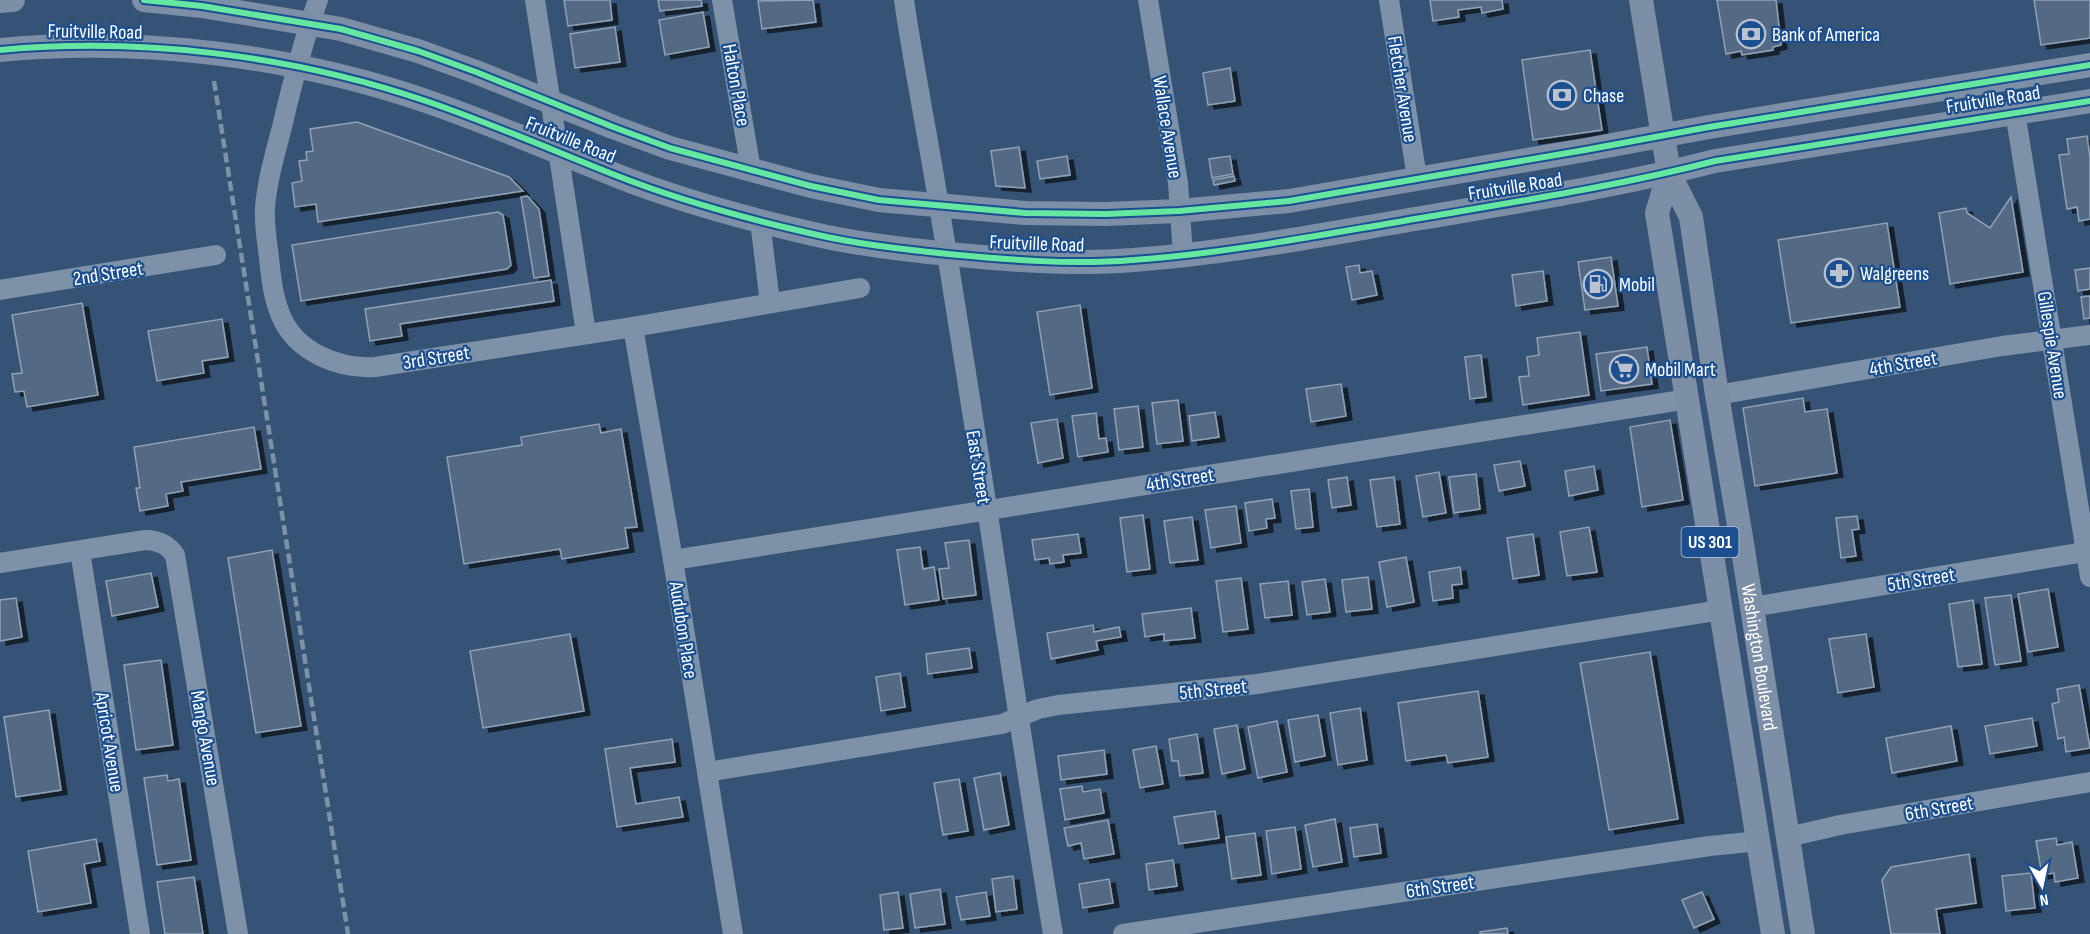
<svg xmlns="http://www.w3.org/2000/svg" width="2090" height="934" font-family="'Sofia Sans Condensed',sans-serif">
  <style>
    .building { fill: #526984; stroke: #92a2b6; stroke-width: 1.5; filter: url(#shadow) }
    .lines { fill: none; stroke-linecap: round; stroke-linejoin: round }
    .minor { stroke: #7d92a8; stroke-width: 20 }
    .major { stroke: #7d8ea7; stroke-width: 24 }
    .rail { stroke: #7e92a7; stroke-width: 4.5; stroke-dasharray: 10 4.5; stroke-linecap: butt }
    .cycleway-casing { stroke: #1b4f8f; stroke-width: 10 }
    .cycleway { stroke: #66e7a1; stroke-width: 6 }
    .labels { text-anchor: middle; stroke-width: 4.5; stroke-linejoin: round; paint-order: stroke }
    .shield { fill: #1b4f8f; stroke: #bbcadd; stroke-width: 1.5 }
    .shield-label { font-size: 18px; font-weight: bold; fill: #fff }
    .street-label { font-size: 20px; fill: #fff; stroke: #1b4f8f }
    .poi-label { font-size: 20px; fill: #fff; stroke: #1b4f8f; text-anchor: start }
  </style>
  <defs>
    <filter id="shadow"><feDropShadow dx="6" dy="4" stdDeviation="0" flood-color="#0009"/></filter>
  </defs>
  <rect width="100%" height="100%" fill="#365274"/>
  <g class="building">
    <path d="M564 0H610L612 20 568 26Z"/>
    <path d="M658 0H701L702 6 660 11Z"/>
    <path d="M813 0 816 22 762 29 758 1Z"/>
    <path d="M1430 0H1502L1503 9 1482 13 1481 7 1458 10 1459 17 1433 21Z"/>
    <path d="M1717 0H1776L1781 45 1773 47V50L1742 55 1741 51 1726 54Z"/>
    <path d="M2034 0H2090V38L2041 45Z"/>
    <path d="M703 12 709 47 665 55 659 20Z"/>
    <path d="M615 27 620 62 575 68 570 34Z"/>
    <path d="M1590 50 1602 130 1533 140 1522 60Z"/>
    <path d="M1230 68 1235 101 1208 105 1203 73Z"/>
    <path d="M357 122 509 177 523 191 318 222 316 204 295 207 292 183 302 181 299 161 307 160 306 152 313 151 310 129Z"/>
    <path d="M2087 136 2090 158V219L2079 221 2077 207 2067 209 2059 155 2069 154 2067 139Z"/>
    <path d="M1019 147 1025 188 996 186 991 151Z"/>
    <path d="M1067 156 1070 175 1040 179 1037 161Z"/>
    <path d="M1230 156 1233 174 1212 178 1209 159Z"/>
    <path d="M1234 176 1235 181 1214 185 1213 180Z"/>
    <path d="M527 196 539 209 549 276 534 278 521 197Z"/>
    <path d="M2011 197 2023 272 1950 284 1939 213 1966 208 1967 213 1990 228Z"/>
    <path d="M498 212 503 215 511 265 507 269 301 301 292 245Z"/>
    <path d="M1887 223 1900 307 1791 323 1778 240Z"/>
    <path d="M1611 257 1618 306 1585 310 1578 262Z"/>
    <path d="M1359 265 1360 273 1372 271 1377 295 1352 300 1346 267Z"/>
    <path d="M2090 268V289L2078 291 2075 270Z"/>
    <path d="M1543 271 1547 301 1516 306 1512 275Z"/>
    <path d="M551 280 554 301 400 324 402 336 370 341 365 309Z"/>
    <path d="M2090 296V318L2084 319 2081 297Z"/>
    <path d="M82 303 98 395 27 407 24 391 15 392 12 374 22 373 12 315Z"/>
    <path d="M1080 305 1092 388 1050 395 1037 312Z"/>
    <path d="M222 319 228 357 202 361 204 373 157 381 148 331Z"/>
    <path d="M1580 332 1589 395 1523 405 1519 377 1529 376 1527 357 1539 355 1537 338Z"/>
    <path d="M1647 347 1652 384 1601 391 1596 354Z"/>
    <path d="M1481 355 1486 397 1470 399 1465 357Z"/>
    <path d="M1341 384 1346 416 1311 422 1306 389Z"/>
    <path d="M1803 398 1805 412 1827 409 1837 473 1755 486 1743 408Z"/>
    <path d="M1178 400 1183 441 1157 444 1152 403Z"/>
    <path d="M1138 406 1143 447 1119 450 1114 409Z"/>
    <path d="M1215 412 1219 437 1192 441 1189 416Z"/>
    <path d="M1096 413 1099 439 1106 438 1108 452 1078 457 1072 416Z"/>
    <path d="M1057 419 1063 458 1038 463 1031 423Z"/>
    <path d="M1670 420 1683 500 1642 507 1630 427Z"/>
    <path d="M599 424 601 433 621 429 637 527 625 528 628 548 562 559 560 549 464 564 447 457 522 445 521 437Z"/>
    <path d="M254 427 261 469 181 482 183 491 166 494 168 506 140 511 136 488H140L134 447Z"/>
    <path d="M1520 461 1525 486 1499 491 1494 465Z"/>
    <path d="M1594 466 1598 490 1569 496 1565 471Z"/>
    <path d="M1439 472 1446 513 1423 517 1416 476Z"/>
    <path d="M1476 474 1480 509 1454 513 1449 477Z"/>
    <path d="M1347 477 1351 505 1332 508 1328 480Z"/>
    <path d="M1394 477 1400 524 1377 527 1370 480Z"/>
    <path d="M1309 489 1313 527 1296 529 1291 491Z"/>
    <path d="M1272 499 1275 518 1266 519 1267 528 1249 531 1245 503Z"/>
    <path d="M1236 506 1241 543 1211 548 1205 510Z"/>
    <path d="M1143 515 1150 569 1127 572 1120 518Z"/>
    <path d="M1857 516 1859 529 1852 530 1856 556 1841 558 1836 518Z"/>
    <path d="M1192 517 1198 560 1170 563 1164 521Z"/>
    <path d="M1589 527 1597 572 1567 576 1560 532Z"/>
    <path d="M1078 534 1081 553 1063 555 1064 562 1050 564 1049 558 1035 560 1032 540Z"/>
    <path d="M1533 534 1539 575 1513 579 1507 538Z"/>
    <path d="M969 540 976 595 943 599 939 569 949 568 945 543Z"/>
    <path d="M920 547 923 569 934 567 939 600 905 605 897 550Z"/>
    <path d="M272 550 301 726 256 733 228 558Z"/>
    <path d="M1406 557 1414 602 1387 607 1379 562Z"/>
    <path d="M1460 567 1462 584 1452 585 1453 598 1433 601 1429 572Z"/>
    <path d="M151 573 158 607 112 616 106 581Z"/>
    <path d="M1368 577 1372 609 1346 612 1342 580Z"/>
    <path d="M1241 578 1248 629 1223 632 1216 581Z"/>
    <path d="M1325 579 1330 612 1307 615 1302 582Z"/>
    <path d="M1288 581 1292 615 1265 618 1260 584Z"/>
    <path d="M2048 589 2058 647 2028 652 2018 594Z"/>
    <path d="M2011 595 2021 661 1995 665 1985 598Z"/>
    <path d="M16 598 22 637 0 641V600Z"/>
    <path d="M1973 600 1982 664 1958 667 1949 604Z"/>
    <path d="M1191 608 1195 638 1164 641V634L1145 637 1142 614Z"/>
    <path d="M1093 625 1094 632 1119 627 1121 637 1096 641 1098 650 1051 659 1047 633Z"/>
    <path d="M570 634 584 711 483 728 470 651Z"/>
    <path d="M1866 634 1874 687 1838 693 1829 639Z"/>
    <path d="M969 648 972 668 928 674 926 654Z"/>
    <path d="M1650 652 1678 819 1609 830 1580 663Z"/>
    <path d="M161 660 173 745 136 750 124 665Z"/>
    <path d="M900 673 905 707 881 711 876 677Z"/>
    <path d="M2079 685 2090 748 2066 752 2064 737 2058 739 2052 704 2059 702 2057 689Z"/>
    <path d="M1478 691 1488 757 1448 763 1446 755 1406 761 1398 703Z"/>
    <path d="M1360 708 1367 760 1338 765 1330 713Z"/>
    <path d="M49 710 61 790 16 797 4 717Z"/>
    <path d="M1318 715 1325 756 1295 762 1288 720Z"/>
    <path d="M2032 718 2037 746 1990 754 1985 726Z"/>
    <path d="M1277 721 1287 772 1258 778 1248 727Z"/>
    <path d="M1237 725 1245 769 1222 774 1214 729Z"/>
    <path d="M1951 726 1957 761 1892 773 1886 738Z"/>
    <path d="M1197 734 1203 773 1180 776 1178 761H1172L1169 739Z"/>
    <path d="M672 739 675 762 630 768 636 804 679 797 683 817 617 827 605 749Z"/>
    <path d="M1156 746 1163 784 1140 788 1133 750Z"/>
    <path d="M1104 750 1107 774 1061 780 1058 756Z"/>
    <path d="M1000 773 1009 825 984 830 974 778Z"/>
    <path d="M167 775 168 781 179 779 191 860 157 865 144 778Z"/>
    <path d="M959 779 968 831 943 835 934 783Z"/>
    <path d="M1082 786 1083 792 1100 789 1104 813 1065 820 1060 789Z"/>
    <path d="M1215 811 1219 838 1179 844 1174 817Z"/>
    <path d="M1335 819 1342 862 1313 867 1305 825Z"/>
    <path d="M1108 820 1114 854 1084 859 1081 843 1068 846 1064 828Z"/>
    <path d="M1377 824 1381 853 1354 857 1350 828Z"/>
    <path d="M1295 827 1301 869 1272 874 1266 831Z"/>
    <path d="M1255 833 1261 875 1232 879 1226 837Z"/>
    <path d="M2056 838 2057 845 2072 842 2078 878 2055 882 2054 873 2042 875 2036 841Z"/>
    <path d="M96 839 100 861 84 864 91 903 38 912 28 851Z"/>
    <path d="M1969 854 1976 903 1936 909 1940 934H1891L1882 880 1891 867Z"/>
    <path d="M1173 860 1177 886 1149 890 1146 864Z"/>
    <path d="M2031 873 2035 908 2006 911 2002 876Z"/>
    <path d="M1013 876 1017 909 996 912 992 879Z"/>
    <path d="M194 877 203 934H165L157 882Z"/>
    <path d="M1109 879 1113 903 1083 908 1079 884Z"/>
    <path d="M940 889 945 924 915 928 910 894Z"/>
    <path d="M898 892 903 928 884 930 880 895Z"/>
    <path d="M986 892 990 916 961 920 956 897Z"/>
    <path d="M1702 892 1714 919 1694 928 1682 900Z"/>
    <path d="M1507 928 1508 934H1480V932Z"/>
  </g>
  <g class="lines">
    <g class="minor">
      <path d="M318 0C303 42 292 84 282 127 275 154 267 181 265 208 264 225 267 241 269 258 271 277 273 298 281 316 296 352 338 369 375 367L633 327 860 288"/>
      <path d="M535 0 586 333"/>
      <path d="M722 0 751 170"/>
      <path d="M904 0C914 69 928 137 939 206 980 448 1013 692 1053 934"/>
      <path d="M1148 0 1178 183 1183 255"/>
      <path d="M1389 0 1417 178"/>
      <path d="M2015 112 2090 577"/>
      <path d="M760 221 770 303"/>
      <path d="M0 290 216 255"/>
      <path d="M633 327 673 560 733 934"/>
      <path d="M1717 395 2002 346 2090 335"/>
      <path d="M80 551 140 934"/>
      <path d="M673 560 1688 399"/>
      <path d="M0 563 145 540C158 540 168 545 175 555L238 934"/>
      <path d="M1752 607 2090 551"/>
      <path d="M707 772 1002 724 1038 709 1058 705 1257 684 1721 610"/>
      <path d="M1788 837 1840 825 2090 782"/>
      <path d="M1123 934 1710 846 1759 841"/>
    </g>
    <g class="major">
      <path d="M144 0 202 6 341 29 418 51 476 72 613 127 670 148 811 186 879 200 1025 213 1106 214 1179 211 1289 201 1585 150 1709 127 2090 65"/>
      <path id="s1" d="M1641 0 1669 173 1691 217 1717 395 1741 537 1803 934"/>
      <path d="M0 1 13 0"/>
      <path d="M0 50C142 37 291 55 426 101 490 123 552 150 615 175 678 200 744 218 809 233 855 244 901 249 948 254 1010 260 1071 265 1133 260 1230 253 1325 234 1421 218 1520 201 1618 186 1715 161L2090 101"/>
      <path d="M1669 173 1657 213 1773 934"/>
    </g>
    <path class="rail" d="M214 81 348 934"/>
    <g class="cycleway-casing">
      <g id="cycleway">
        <path d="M144 0 202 6 341 29 418 51 476 72 613 127 670 148 811 186 879 200 1025 213 1106 214 1179 211 1289 201 1585 150 1709 127 2090 65"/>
        <path d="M0 50C142 37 291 55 426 101 490 123 552 150 615 175 678 200 744 218 809 233 855 244 901 249 948 254 1010 260 1071 265 1133 260 1230 253 1325 234 1421 218 1520 201 1618 186 1715 161L2090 101"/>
      </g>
    </g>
    <use href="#cycleway" class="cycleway"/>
  </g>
  <defs>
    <g id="bank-ring" transform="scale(1.5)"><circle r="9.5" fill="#1b4f8f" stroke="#b9c2ce" stroke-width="1.5"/><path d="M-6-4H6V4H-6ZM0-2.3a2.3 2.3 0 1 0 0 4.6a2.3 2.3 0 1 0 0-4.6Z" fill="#b9c2ce"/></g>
    <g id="pharmacy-ring" transform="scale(1.5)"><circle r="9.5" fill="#1b4f8f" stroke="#b9c2ce" stroke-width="1.5"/><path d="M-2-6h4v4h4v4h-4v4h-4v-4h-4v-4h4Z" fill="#b9c2ce"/></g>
    <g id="fuel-ring" transform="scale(1.5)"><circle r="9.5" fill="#1b4f8f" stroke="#b9c2ce" stroke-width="1.5"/><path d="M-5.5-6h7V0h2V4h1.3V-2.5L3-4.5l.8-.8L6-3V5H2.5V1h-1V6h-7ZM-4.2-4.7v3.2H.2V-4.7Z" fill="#b9c2ce"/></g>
    <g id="supermarket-ring" transform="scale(1.5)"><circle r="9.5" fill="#1b4f8f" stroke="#b9c2ce" stroke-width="1.5"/><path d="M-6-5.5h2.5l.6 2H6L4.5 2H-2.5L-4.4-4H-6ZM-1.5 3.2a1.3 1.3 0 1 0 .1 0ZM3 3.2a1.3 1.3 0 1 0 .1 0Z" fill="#b9c2ce"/></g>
  </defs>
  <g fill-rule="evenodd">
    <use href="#bank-ring" x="1751" y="34"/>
    <use href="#bank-ring" x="1562" y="95"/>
    <use href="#pharmacy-ring" x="1839" y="273"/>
    <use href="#fuel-ring" x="1598" y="284"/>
    <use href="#supermarket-ring" x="1624" y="369"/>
  </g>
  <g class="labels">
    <rect class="shield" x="1681.5" y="527" width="57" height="30" rx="4.5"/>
    <g class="shield-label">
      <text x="1710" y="548">US 301</text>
    </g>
    <g class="street-label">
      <text transform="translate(95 31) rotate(1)" y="7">Fruitville Road</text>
      <text transform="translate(737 85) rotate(80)" y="7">Halton Place</text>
      <text transform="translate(1403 89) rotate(81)" y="7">Fletcher Avenue</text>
      <text transform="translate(1993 99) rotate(-9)" y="7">Fruitville Road</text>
      <text transform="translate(1168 127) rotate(81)" y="7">Wallace Avenue</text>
      <text transform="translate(571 139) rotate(22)" y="7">Fruitville Road</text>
      <text transform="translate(1515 186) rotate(-9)" y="7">Fruitville Road</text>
      <text transform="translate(1037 243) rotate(2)" y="7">Fruitville Road</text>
      <text transform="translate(108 273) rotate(-9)" y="7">2nd Street</text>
      <text transform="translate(2053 345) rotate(81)" y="7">Gillespie Avenue</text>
      <text transform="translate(436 357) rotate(-9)" y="7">3rd Street</text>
      <text transform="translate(1903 363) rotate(-10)" y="7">4th Street</text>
      <text transform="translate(979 467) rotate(81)" y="7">East Street</text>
      <text transform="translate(1180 479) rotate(-9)" y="7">4th Street</text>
      <text transform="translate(1921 579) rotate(-9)" y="7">5th Street</text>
      <text transform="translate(684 630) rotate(81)" y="7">Audubon Place</text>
      <text dy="7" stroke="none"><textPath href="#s1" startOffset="670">Washington Boulevard</textPath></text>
      <text transform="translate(1213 689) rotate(-6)" y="7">5th Street</text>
      <text transform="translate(206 738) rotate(80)" y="7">Mango Avenue</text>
      <text transform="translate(110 742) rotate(81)" y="7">Apricot Avenue</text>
      <text transform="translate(1939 808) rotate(-10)" y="7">6th Street</text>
      <text transform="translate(1440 886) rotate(-8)" y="7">6th Street</text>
    </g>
    <g class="poi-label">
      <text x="1772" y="41">Bank of America</text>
      <text x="1583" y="102">Chase</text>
      <text x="1860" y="280">Walgreens</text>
      <text x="1619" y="291">Mobil</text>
      <text x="1645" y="376">Mobil Mart</text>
    </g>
  </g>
  <g transform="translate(2042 886) rotate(171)" stroke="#1b4f8f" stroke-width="4.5" paint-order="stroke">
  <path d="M0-4.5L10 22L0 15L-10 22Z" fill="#ffffff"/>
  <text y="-9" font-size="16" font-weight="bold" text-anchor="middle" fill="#ffffff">N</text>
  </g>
</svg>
